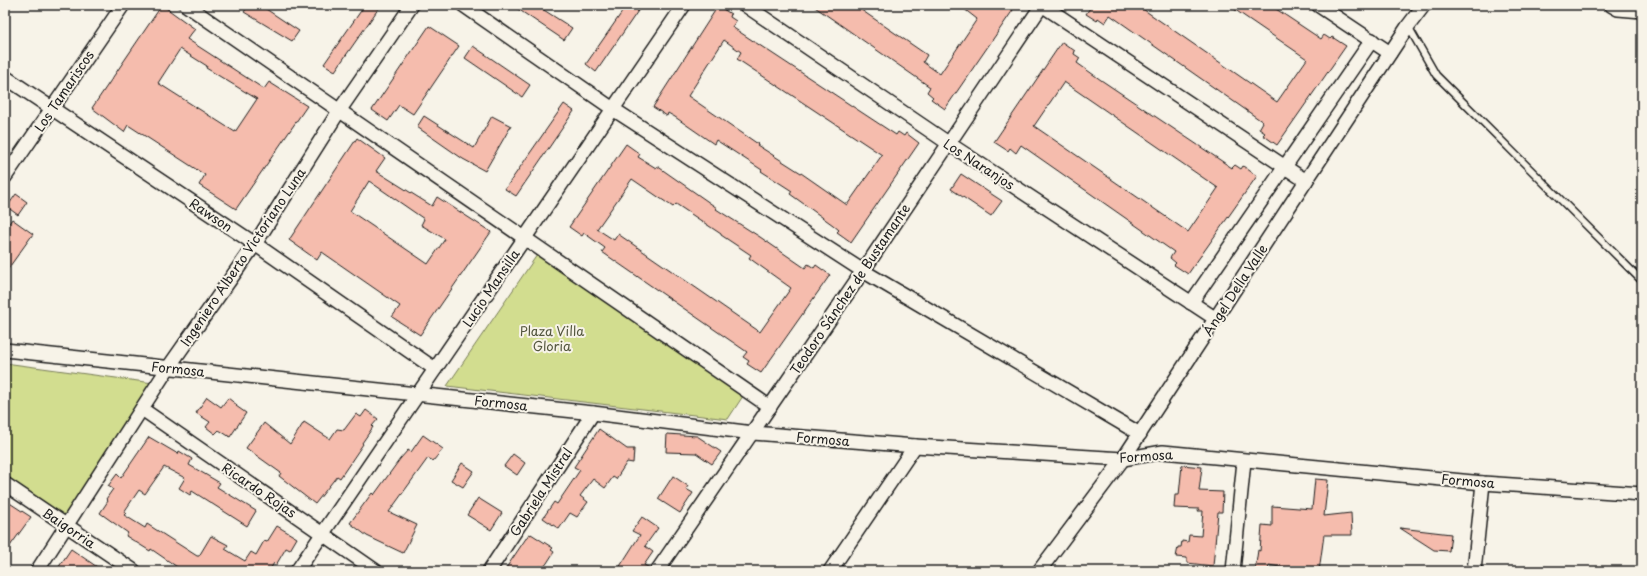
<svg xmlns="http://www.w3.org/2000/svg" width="1647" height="576" font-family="'Playpen Sans',sans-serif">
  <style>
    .green { fill: #d2dd8f; stroke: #777c56 }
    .building { fill: #f5bcad; stroke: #1c1c1c; fill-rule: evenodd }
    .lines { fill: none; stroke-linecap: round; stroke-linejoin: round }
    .service-casing { stroke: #1c1c1c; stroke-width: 9 }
    .minor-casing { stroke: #1c1c1c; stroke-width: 16 }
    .service { stroke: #f7f3e8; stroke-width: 6 }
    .minor { stroke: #f7f3e8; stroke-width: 13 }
    .labels { text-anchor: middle; stroke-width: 4; stroke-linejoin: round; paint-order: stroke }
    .street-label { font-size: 13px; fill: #1c1c1c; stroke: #f7f3e8 }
    .park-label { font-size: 13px; fill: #53563e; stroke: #f7f3e8 }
  </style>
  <rect width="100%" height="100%" fill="#f7f3e8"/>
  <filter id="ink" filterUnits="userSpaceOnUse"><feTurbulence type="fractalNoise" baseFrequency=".025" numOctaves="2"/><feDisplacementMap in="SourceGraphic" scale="8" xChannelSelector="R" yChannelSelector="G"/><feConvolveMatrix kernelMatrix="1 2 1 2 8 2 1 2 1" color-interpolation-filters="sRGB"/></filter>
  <g filter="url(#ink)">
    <g class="green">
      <path d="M537 255 743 396 728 419 447 386Z"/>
      <path d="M5 363 153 383 140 406 64 516 5 475Z"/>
    </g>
    <g class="building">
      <path d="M162 5 195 29 187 39 264 89 269 82 307 106 236 209 199 185 205 175 128 125 124 132 92 108ZM180 49 207 66 206 68 257 99 235 132 158 83Z"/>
      <path d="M249 5H260L299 31 292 41 244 12Z"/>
      <path d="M365 5H381L335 71 324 64Z"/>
      <path d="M512 5H536L572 28 564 40Z"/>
      <path d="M627 5H642L596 72 586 64Z"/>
      <path d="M812 5H854L927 55 923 62 940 74 977 19 959 5H1006L1013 10 945 109 931 99 933 97 927 92 930 87Z"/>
      <path d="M1092 5H1137L1277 102 1307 59 1228 5H1270L1321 39 1324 35 1330 39 1332 37 1346 46 1277 145 1263 135 1265 133 1259 129 1263 122 1110 15 1105 23 1098 18 1097 21 1086 14Z"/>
      <path d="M718 6 731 14 730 17 736 21 732 27 896 135 898 132 904 136 906 133 919 143 851 242 837 232 839 230 833 225 790 194 792 191 761 171 762 170 716 140 714 144 675 117 668 113 667 116 653 107ZM724 40 741 52 737 59 882 155 847 205 801 173 757 145 758 144 688 96Z"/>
      <path d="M429 26 459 46 413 114 399 105 388 121 372 110Z"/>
      <path d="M1062 42 1075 51 1074 54 1080 58 1077 63 1101 80 1232 168 1235 165 1241 169 1243 166 1257 176 1188 274 1174 265 1176 263 1170 258 1174 252 1021 145 1016 153 1010 148 1008 151 994 142ZM1064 82 1218 188 1188 232 1034 126Z"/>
      <path d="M473 46 530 85 522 97 465 58Z"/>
      <path d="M564 104 574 111 516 196 505 189Z"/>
      <path d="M424 116 474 148 492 116 511 126 485 171 463 159 417 127Z"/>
      <path d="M357 138 385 158 376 171 432 206 437 197 491 232 420 335 392 317 400 306 322 252 317 260 289 240ZM369 181 424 219 421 225 445 239 428 264 350 211Z"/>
      <path d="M626 144 640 154 638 157 656 168 657 166 717 208 716 209 760 237 805 268 808 264 814 268 816 265 830 275 761 373 747 364 749 361 743 357 747 352 602 252 605 248 584 233 582 236 569 227ZM632 179 673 207 676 204 721 234V235L751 255 749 258 791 288 760 332 618 234 614 240 597 229Z"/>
      <path d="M961 174 1002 201 991 216 951 189Z"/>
      <path d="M16 194 27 202 18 215 7 207Z"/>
      <path d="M12 219 33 234 5 273V229Z"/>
      <path d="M207 397 221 407 228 398 237 405 236 406 246 413 230 437 219 430 215 434 206 427 210 422 196 413Z"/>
      <path d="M366 410 378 419 372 426 373 427 362 443 363 444 340 478 337 476 315 504 279 476 281 473 246 448 264 423 290 444 304 422 330 439 337 429 344 430 356 414 361 417Z"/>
      <path d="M599 429 627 449H634L633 463 627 462 616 479 613 477 605 488 593 479 580 496 588 502 577 517 570 513 559 529 543 518 554 502 557 504 580 470 574 467Z"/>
      <path d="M667 434 697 436 721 452 712 464 696 453 666 452Z"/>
      <path d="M423 435 443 449 433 461 428 458 389 512 417 525 403 553 367 536 350 523 372 493 374 495 400 459 408 450 411 452Z"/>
      <path d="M149 437 178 454 179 451 192 459 189 465 220 483 217 487 256 511 247 526 192 491 190 495 179 488 185 478 164 467 145 494 139 490 124 512 126 513 124 515 145 528 147 524 197 556H199L211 536 228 545 225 549 245 561 251 552 256 555 264 541 267 542 277 526 297 538 290 550 286 548 276 565 274 563 269 571H183L151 549 150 551 126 536 128 533 100 513 108 501 106 499 113 489 108 486 117 474 121 478Z"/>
      <path d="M513 454 525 463 517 475 504 466Z"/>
      <path d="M462 463 474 471 463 487 451 480Z"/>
      <path d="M1182 465 1202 467 1199 491 1223 492 1222 512H1218L1213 566 1187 563V558L1176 557 1178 547H1181L1182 541 1188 542 1189 535 1201 536 1203 511H1198L1199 509 1174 508 1175 495H1179Z"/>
      <path d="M673 476 688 486 686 489 693 493 680 513 658 499Z"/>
      <path d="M1315 479 1328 480 1324 516 1351 513 1352 535H1324L1319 571H1301L1269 565 1268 571H1255L1258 550 1260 551 1262 525 1272 526V506L1312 509Z"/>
      <path d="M478 498 502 513 491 530 467 515Z"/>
      <path d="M5 500 31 517 5 553Z"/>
      <path d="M642 517 658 528 645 546 653 552 644 565 650 568 649 571H617L640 535 632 531Z"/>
      <path d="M1400 528 1451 534 1449 551 1434 550Z"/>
      <path d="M529 534 531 535V534L553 548 551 550 554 552 547 563 543 568 540 566 536 571H504Z"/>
      <path d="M71 549 103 571H56Z"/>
    </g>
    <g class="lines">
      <g class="service-casing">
        <path id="service" d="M1408 26 1436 75 1642 281"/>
      </g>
      <g class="minor-casing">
        <g id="minor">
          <path d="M186 5 770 407"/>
          <path d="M463 5 613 109 863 271 1140 434"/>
          <path d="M745 5 948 143 1216 319"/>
          <path d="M1042 5 1306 181"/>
          <path d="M1318 5 1390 53"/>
          <path d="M1611 5 1618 9 1642 11"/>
          <path d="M5 77 255 244 435 369"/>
          <path d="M5 177 123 5"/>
          <path d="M1191 303 1372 40"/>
          <path d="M5 350 593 413 753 433 915 446 1123 459 1163 452 1483 483 1642 494"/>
          <path d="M142 409 376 571"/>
          <path d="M5 484 134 571"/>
          <path d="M37 571 168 368 255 244 339 111 412 5"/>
          <path d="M297 571 684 5"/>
          <path d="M489 571 593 413"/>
          <path d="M657 571 863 271 1042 5"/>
          <path d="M830 571 915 446"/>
          <path d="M1039 571 1123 459 1408 26 1424 5"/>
          <path d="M1233 571 1244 461"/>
          <path d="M1474 571 1483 483"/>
        </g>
      </g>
      <use href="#service" class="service"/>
      <use href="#minor" class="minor"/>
    </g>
  </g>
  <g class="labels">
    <g class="street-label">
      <text transform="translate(64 91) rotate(-56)" y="5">Los Tamariscos</text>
      <text transform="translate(979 164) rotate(33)" y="5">Los Naranjos</text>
      <text transform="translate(211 215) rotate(34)" y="5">Rawson</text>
      <text transform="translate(243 257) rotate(-56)" y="5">Ingeniero Alberto Victoriano Luna</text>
      <text transform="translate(491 288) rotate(-56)" y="5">Lucio Mansilla</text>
      <text transform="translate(850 289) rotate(-56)" y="5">Teodoro Sánchez de Bustamante</text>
      <text transform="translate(1235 290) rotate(-57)" y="5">Ángel Della Valle</text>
      <text transform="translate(178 369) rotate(6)" y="5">Formosa</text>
      <text transform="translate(501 403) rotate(6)" y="5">Formosa</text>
      <text transform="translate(823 439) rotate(5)" y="5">Formosa</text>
      <text transform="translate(1146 456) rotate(-4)" y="5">Formosa</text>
      <text transform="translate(1468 481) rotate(5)" y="5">Formosa</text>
      <text transform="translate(259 490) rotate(34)" y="5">Ricardo Rojas</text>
      <text transform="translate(541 492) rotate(-57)" y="5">Gabriela Mistral</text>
      <text transform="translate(69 528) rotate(34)" y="5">Baigorria</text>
    </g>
    <g class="park-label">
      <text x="552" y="336">Plaza Villa<tspan x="552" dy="15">Gloria</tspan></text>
    </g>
  </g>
  <rect width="1647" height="576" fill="none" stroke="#f7f3e8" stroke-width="20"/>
  <rect x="10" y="10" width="1627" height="556" fill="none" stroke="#1c1c1c" stroke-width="1.5" filter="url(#ink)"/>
</svg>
